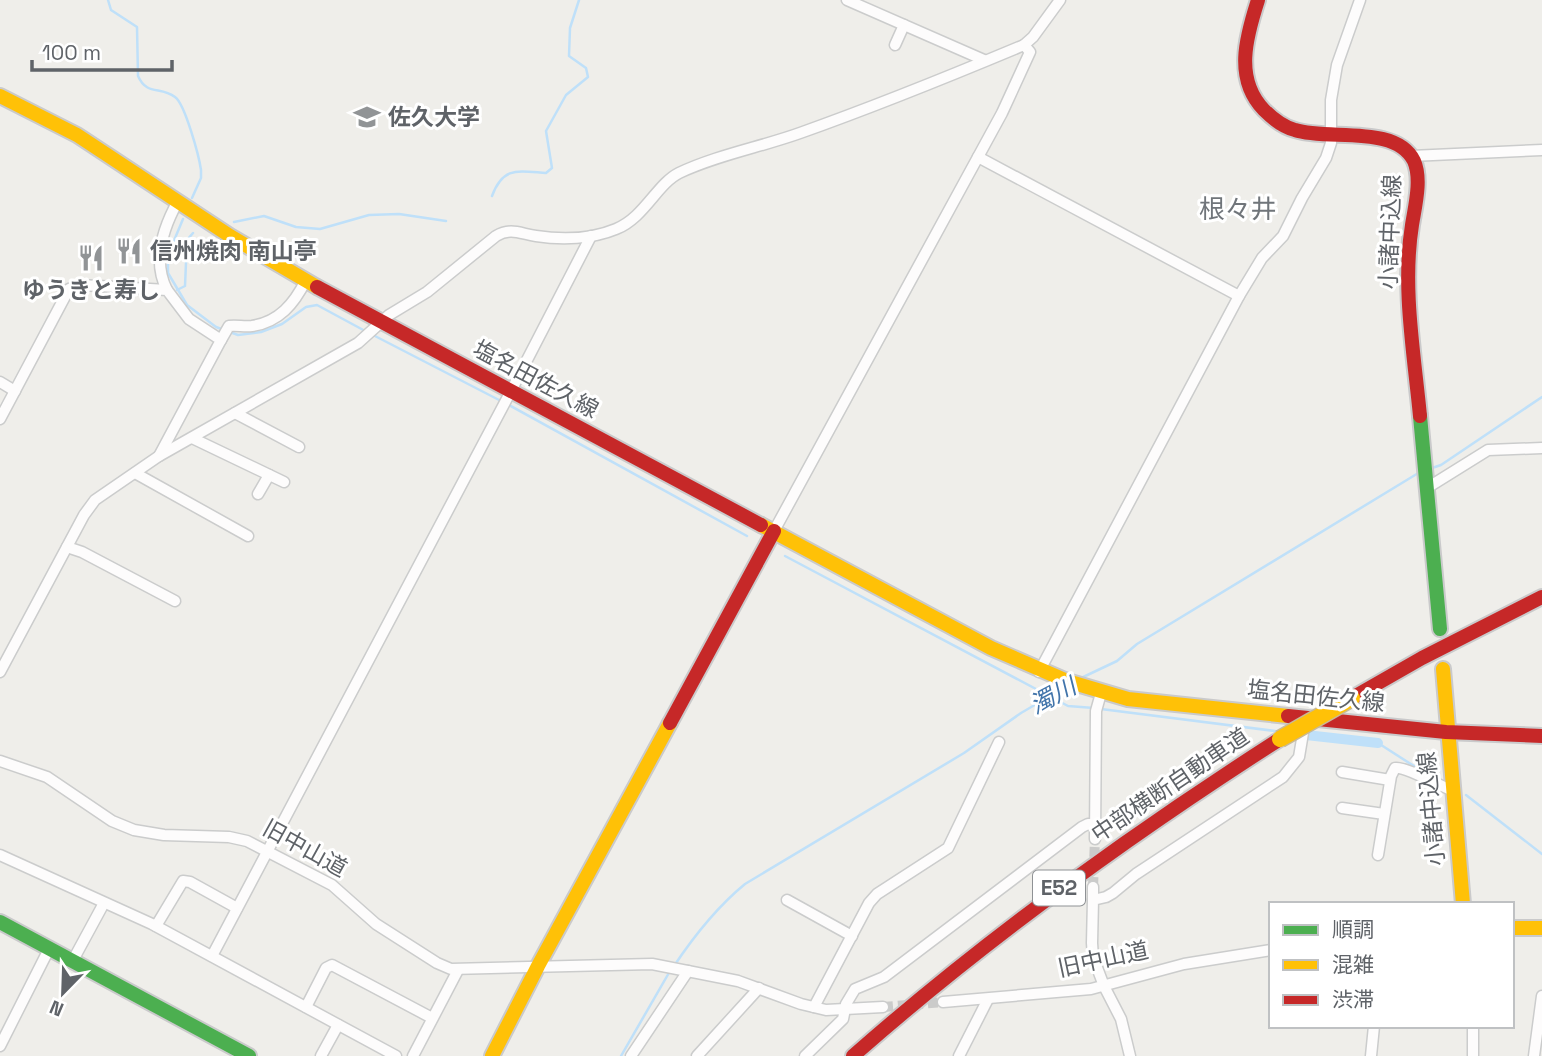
<svg xmlns="http://www.w3.org/2000/svg" width="1542" height="1056" font-family="'Space Grotesk','Noto Sans JP',sans-serif">
  <style>
    .lines { fill: none; stroke-linecap: round; stroke-linejoin: round }
    .stream { stroke: #bfe0f9; stroke-width: 2.5 }
    .canal { stroke: #bfe0f9; stroke-width: 10 }
    .street-tunnel { stroke: #cbcbca; stroke-width: 10; stroke-dasharray: 10 5; stroke-linecap: butt }
    .street-casing { stroke: #cbcccc; stroke-width: 13 }
    .fast-casing { stroke: #cacacb; stroke-width: 18 }
    .slow-casing { stroke: #cacacb; stroke-width: 18 }
    .jam-casing { stroke: #cacacb; stroke-width: 18 }
    .street { stroke: #fdfcfc; stroke-width: 10 }
    .fast { stroke: #4caf50; stroke-width: 14 }
    .slow { stroke: #ffc107; stroke-width: 14 }
    .jam { stroke: #c62828; stroke-width: 14 }
    .slow-bridge-casing { stroke: #c8b996; stroke-width: 19; stroke-linecap: butt }
    .slow-bridge { stroke: #ffc107; stroke-width: 16 }
    .labels { text-anchor: middle; stroke-width: 6; stroke-linejoin: round; paint-order: stroke }
    .shield { fill: #fff; stroke: #8f9295; stroke-width: 2 }
    .shield-label { font-size: 21px; font-weight: bold; fill: #5f6368 }
    .poi-label { font-size: 23px; font-weight: bold; fill: #5f6368; stroke: #fff; text-anchor: start }
    .street-label { font-size: 23px; fill: #5f6368; stroke: #fff }
    .water-label { font-size: 24px; font-style: italic; fill: #4174aa; stroke: #fff }
    .quarter-label { font-size: 26px; fill: #70757a; stroke: #fff }
  </style>
  <rect width="100%" height="100%" fill="#efeeea"/>
  <g class="lines">
    <g class="stream">
      <path d="M108 0 111 10 137 27 138 76C147 96 160 86 175 97 185 104 199 156 201 170V178L192 198"/>
      <path d="M492 196C503 166 518 171 546 173L552 168 546 131 566 95 588 77 586 68 569 56 570 28 579 0"/>
      <path d="M183 219 168 255V273L187 305 216 327 238 335 261 332 282 324 306 307 317 305 367 332"/>
      <path d="M234 222 264 216 296 227 320 229 369 215 399 214 446 221"/>
      <path d="M177 290 185 286 187 240 193 233"/>
      <path d="M373 335 501 401"/>
      <path d="M507 404 747 536"/>
      <path d="M1429 469 1441 465 1542 397"/>
      <path d="M785 556 1068 706 1094 708"/>
      <path d="M1079 679 1117 661 1137 644 1420 472"/>
      <path d="M1101 709 1275 731"/>
      <path d="M1378 743 1417 768 1439 779"/>
      <path d="M1466 795 1542 854"/>
      <path d="M674 966C694 936 717 907 745 884L964 753 1021 713 1067 686"/>
      <path d="M621 1056 670 971"/>
    </g>
    <path class="canal" d="M1306 735 1378 743"/>
    <g class="street-tunnel">
      <path d="M1093 887 1095 839"/>
      <path d="M883 1007 943 1002"/>
    </g>
    <g class="street-casing">
      <g id="street">
        <path d="M847 0 984 60"/>
        <path d="M895 45 904 25"/>
        <path d="M1411 156 1542 150"/>
        <path d="M978 157 1239 296"/>
        <path d="M167 290C152 261 163 228 178 201"/>
        <path d="M221 340 229 326C237 325 244 327 252 326 279 322 294 304 306 280"/>
        <path d="M0 382 15 391"/>
        <path d="M235 413 299 447"/>
        <path d="M0 419 69 289 81 285 167 290 189 319 221 340 159 456"/>
        <path d="M192 438 284 482"/>
        <path d="M135 473 248 536"/>
        <path d="M1427 488 1488 450 1542 448"/>
        <path d="M258 494 269 475"/>
        <path d="M774 531 1002 113 1030 52 1024 45"/>
        <path d="M67 547 82 552 175 601"/>
        <path d="M0 672 84 515 95 500 159 456 358 343 389 315 427 292 496 236C511 227 521 234 536 236 562 240 592 239 616 229 644 218 657 184 679 173 717 155 761 147 800 133 876 106 950 76 1024 45L1033 37 1060 0"/>
        <path d="M1039 672 1239 296 1262 258 1283 236 1302 198 1326 158 1331 143V100L1337 65 1360 0"/>
        <path d="M0 761 47 777 112 821 134 830 164 835 229 837 247 841 332 885 376 924 437 963 451 969 652 964 738 981 801 1004 826 1010 883 1007"/>
        <path d="M1342 772 1390 780"/>
        <path d="M1342 808 1384 814"/>
        <path d="M1095 839 1096 711 1101 693"/>
        <path d="M0 855 152 924 396 1056"/>
        <path d="M1378 855 1391 776 1395 768C1404 766 1441 786 1453 791"/>
        <path d="M787 900 852 936"/>
        <path d="M1093 900V887"/>
        <path d="M156 926 183 881 190 882 237 908"/>
        <path d="M212 956 511 391 591 236"/>
        <path d="M72 962 104 903"/>
        <path d="M943 1002 1091 989 1184 964 1271 950"/>
        <path d="M306 1007 326 968 332 965 432 1018"/>
        <path d="M814 1007 869 903 877 894 948 848 999 742"/>
        <path d="M0 1046 49 949"/>
        <path d="M321 1056 338 1025"/>
        <path d="M413 1056 458 970"/>
        <path d="M631 1056 688 971"/>
        <path d="M697 1056 759 988"/>
        <path d="M805 1056 843 1019 846 1004 855 989 884 977 1082 827 1088 824H1095"/>
        <path d="M959 1056 988 999"/>
        <path d="M1130 1056 1121 1019 1104 986 1093 957 1092 943 1093 900 1106 897 1113 893 1136 874 1283 777 1299 757 1304 727"/>
        <path d="M1371 1056 1374 1026"/>
        <path d="M1473 1056V1026"/>
        <path d="M1534 1056 1542 996"/>
      </g>
    </g>
    <g class="fast-casing">
      <g id="fast">
        <path d="M1420 416 1440 629"/>
        <path d="M0 922 249 1056"/>
      </g>
    </g>
    <g class="slow-casing">
      <g id="slow">
        <path d="M0 96 77 135 230 236 317 287"/>
        <path d="M761 525 991 648 1067 681 1128 699 1288 716"/>
        <path d="M1443 669 1463 904"/>
        <path d="M1512 928H1542"/>
        <path d="M492 1056 538 966 670 723"/>
      </g>
    </g>
    <g class="jam-casing">
      <g id="jam">
        <path d="M1258 0C1246 37 1234 79 1264 110 1273 119 1283 127 1295 130 1328 141 1396 124 1414 161 1422 179 1415 206 1412 225 1402 287 1414 353 1420 416"/>
        <path d="M317 287 761 525"/>
        <path d="M1352 698 1422 658 1542 597"/>
        <path d="M1288 716 1446 732 1542 736"/>
        <path d="M670 723 774 531"/>
        <path d="M853 1056C987 938 1130 835 1280 739"/>
      </g>
    </g>
    <use href="#street" class="street"/>
    <use href="#fast" class="fast"/>
    <use href="#slow" class="slow"/>
    <use href="#jam" class="jam"/>
    <g class="slow-bridge-casing">
      <path id="slow-bridge" d="M1280 739 1352 698"/>
    </g>
    <use href="#slow-bridge" class="slow-bridge"/>
  </g>
  <defs>
    <g id="university-bare" transform="scale(2.1)"><path d="M0-5L7-2L0 1L-7-2ZM-4 1L0 2.5L4 1V4Q0 6-4 4Z" fill="#919496" stroke="#fff" stroke-width="2.5" paint-order="stroke"/></g>
    <g id="restaurant-bare" transform="scale(2.1)"><path d="M-5-6h1v4h1v-4h1v4h1v-4h1v5L-1.5 .5V6h-2V.5L-5-1ZM5-6V6H3V1.5H1.5Q1.5-4 5-6Z" fill="#919496" stroke="#fff" stroke-width="2.5" paint-order="stroke"/></g>
  </defs>
  <g fill-rule="evenodd">
    <use href="#university-bare" x="367" y="117"/>
    <use href="#restaurant-bare" x="129" y="251"/>
    <use href="#restaurant-bare" x="91" y="258"/>
  </g>
  <g class="labels">
    <rect class="shield" x="1033" y="870.5" width="52" height="35" rx="5"/>
    <g class="shield-label">
      <text x="1059" y="895">E52</text>
    </g>
    <g class="poi-label">
      <text x="388" y="125">佐久大学</text>
      <text x="150" y="259">信州焼肉 南山亭</text>
      <text x="91" y="298" text-anchor="middle">ゆうきと寿し</text>
    </g>
    <g class="street-label">
      <text transform="translate(1390 232) rotate(-88)" y="8">小諸中込線</text>
      <text transform="translate(536 379) rotate(28)" y="8">塩名田佐久線</text>
      <text transform="translate(1316 696) rotate(6)" y="8">塩名田佐久線</text>
      <text transform="translate(1170 785) rotate(-34)" y="8">中部横断自動車道</text>
      <text transform="translate(1431 809) rotate(-95)" y="8">小諸中込線</text>
      <text transform="translate(305 848) rotate(29)" y="8">旧中山道</text>
      <text transform="translate(1103 959) rotate(-12)" y="8">旧中山道</text>
    </g>
    <g class="water-label">
      <text transform="translate(1053 696) rotate(-28)" y="8">濁川</text>
    </g>
    <g class="quarter-label">
      <text x="1238" y="218">根々井</text>
    </g>
  </g>
  <rect x="1269" y="902" width="245" height="126" fill="#ffffff" stroke="#bfc1c3" stroke-width="2"/>
  <rect x="1283" y="925" width="35" height="10" fill="#4caf50" stroke="#bfc1c3" stroke-width="2"/>
  <text x="1332" y="937" font-size="21" fill="#5f6368">順調</text>
  <rect x="1283" y="960" width="35" height="10" fill="#ffc107" stroke="#bfc1c3" stroke-width="2"/>
  <text x="1332" y="972" font-size="21" fill="#5f6368">混雑</text>
  <rect x="1283" y="995" width="35" height="10" fill="#c62828" stroke="#bfc1c3" stroke-width="2"/>
  <text x="1332" y="1007" font-size="21" fill="#5f6368">渋滞</text>
  <g transform="translate(63 993) rotate(203)" stroke="#ffffff" stroke-width="5" paint-order="stroke">
  <path d="M0-5L12 26L0 18L-12 26Z" fill="#5f6368"/>
  <text y="-10" font-size="19" font-weight="bold" text-anchor="middle" fill="#5f6368">N</text>
  </g>
  <path d="M32 60v10h140v-10" fill="none" stroke="#5f6368" stroke-width="3.5"/>
  <text x="42" y="60" font-size="21" fill="#5f6368" stroke="#ffffff" stroke-width="5" paint-order="stroke">100 m</text>
</svg>
